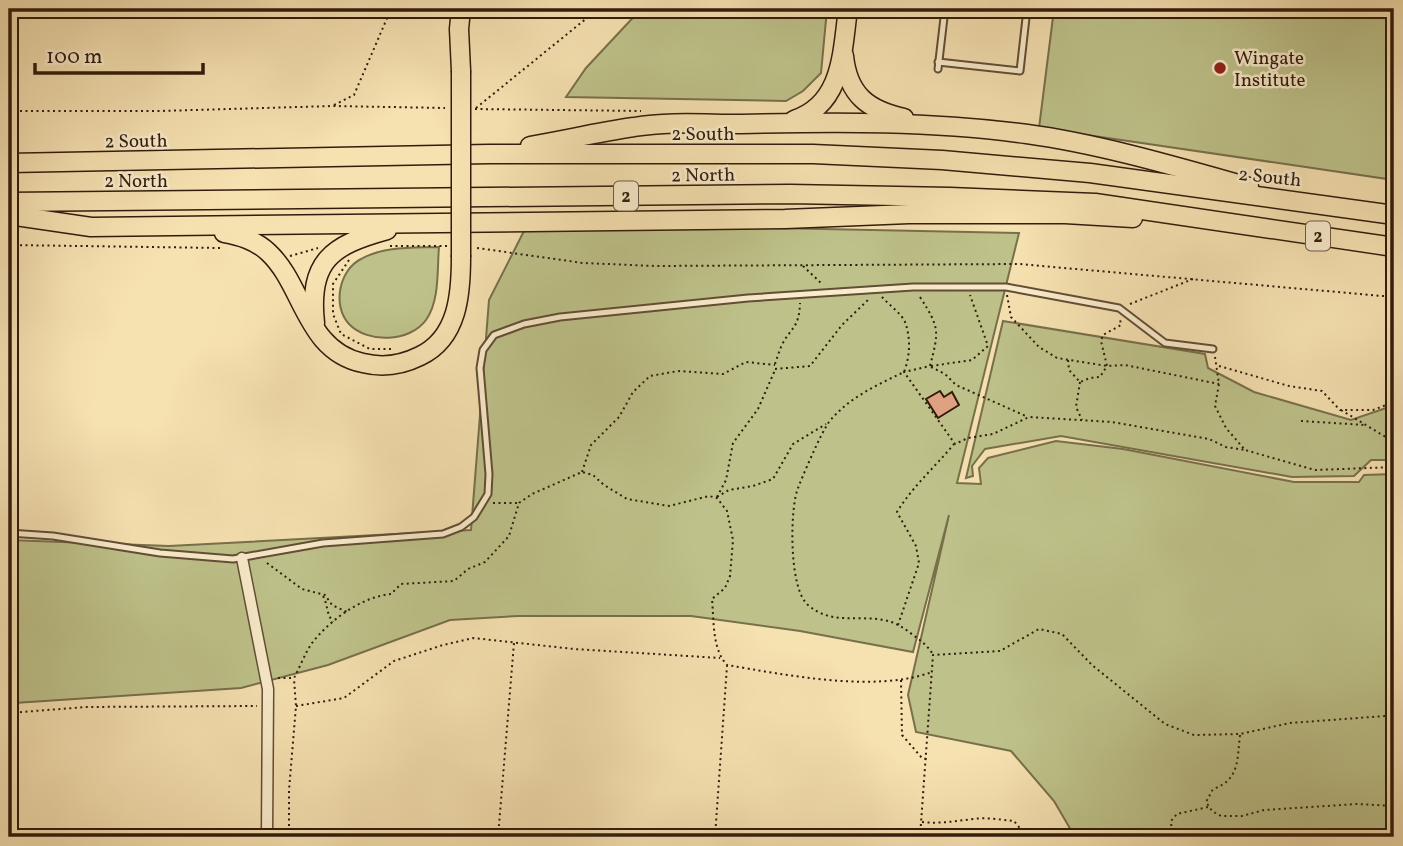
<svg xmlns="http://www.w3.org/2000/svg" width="1403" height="846" font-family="Vollkorn,serif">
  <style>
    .green { fill: #bec28a; stroke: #786f4b; stroke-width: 2 }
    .building { fill: #dfa182; stroke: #311c0c; stroke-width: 2 }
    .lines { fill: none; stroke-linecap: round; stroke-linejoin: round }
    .service-casing { stroke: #624d35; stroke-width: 9 }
    .minor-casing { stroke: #624d35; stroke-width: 13 }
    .motorway-casing { stroke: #311c0c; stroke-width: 21 }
    .path { stroke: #311c0c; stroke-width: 2; stroke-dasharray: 2 3.5; stroke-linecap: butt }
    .service { stroke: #f9eccc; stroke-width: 5 }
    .minor { stroke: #f9eccc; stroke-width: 10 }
    .motorway { stroke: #f6e1b1; stroke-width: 18 }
    .motorway-bridge-casing { stroke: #311c0c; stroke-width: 21; stroke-linecap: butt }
    .motorway-bridge { stroke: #f6e1b1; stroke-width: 18 }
    .poi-dot { fill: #8f2418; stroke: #f9eccc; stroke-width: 2.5 }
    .labels { text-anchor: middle; stroke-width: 5; stroke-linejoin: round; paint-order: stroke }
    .shield { fill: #f9eccc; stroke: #6d5a46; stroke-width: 2 }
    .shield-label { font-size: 18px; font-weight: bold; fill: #311c0c }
    .poi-label { font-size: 19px; fill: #311c0c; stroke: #f9eccc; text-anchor: start }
    .street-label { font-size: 19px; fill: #311c0c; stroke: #f9eccc }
  </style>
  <rect width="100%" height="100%" fill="#f6e1b1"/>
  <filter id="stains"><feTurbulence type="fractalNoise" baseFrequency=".00286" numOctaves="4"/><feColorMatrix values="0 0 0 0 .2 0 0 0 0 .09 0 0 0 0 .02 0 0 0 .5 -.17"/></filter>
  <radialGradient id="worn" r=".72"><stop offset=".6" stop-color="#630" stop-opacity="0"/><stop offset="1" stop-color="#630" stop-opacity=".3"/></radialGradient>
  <g class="green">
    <path d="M641 9H827L821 73 803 91 786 101 566 97 586 68Z"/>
    <path d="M1054 9H1394V180L1039 128Z"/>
    <path d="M622 225 1019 233 957 483 981 484 979 468 988 458 1056 441 1123 449 1294 482H1359L1364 475 1394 474V837H1075L1054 801 1011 751 916 732 908 695 949 515 913 652 800 631 691 616H518L450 620 328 665 241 688 15 703 9 636V540L169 546 471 530 489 300 524 231Z"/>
    <path d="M439 247C437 269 440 300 426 320 410 342 368 344 349 324 332 306 339 270 361 259 384 246 413 248 439 247Z"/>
    <path d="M1003 321 1205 354 1208 368 1254 392 1351 420 1392 406 1394 394V460H1371L1354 476 1292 477 1061 436 985 449 972 466 973 476 966 478Z"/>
  </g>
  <path class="building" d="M940 391 944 397 952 392 959 405 938 418 926 399Z"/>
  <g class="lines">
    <g class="service-casing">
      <g id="service">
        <path d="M938 62 1020 71 1027 9"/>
        <path d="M938 69 945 9"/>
        <path d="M9 533 53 536 160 553 233 559 323 543 443 534 461 527 474 517 488 494 489 474 480 368 483 350 494 335 524 324 560 317 748 298 913 287H1006L1119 308 1165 343 1213 349"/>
      </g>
    </g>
    <g class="minor-casing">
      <path id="minor" d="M242 558 268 689 267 837"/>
    </g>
    <g class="motorway-casing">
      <g id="motorway">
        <path d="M844 56C848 95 868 110 904 118"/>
        <path d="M461 71 459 29 461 9"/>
        <path d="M794 120C843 104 842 52 848 9"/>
        <path d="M530 146C565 140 599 132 634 127 669 121 705 124 741 124 836 122 932 121 1027 134 1100 144 1178 167 1249 187"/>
        <path d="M9 163 489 154H813L942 160 1090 173 1394 215"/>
        <path d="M9 202 790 194 950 197 1095 203 1394 247"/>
        <path d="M9 215 91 227 785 219 909 214H1065L1133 218"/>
        <path d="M224 233C240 236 255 240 268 252 304 285 305 351 363 363 383 368 402 365 420 356 458 338 461 294 461 257"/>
        <path d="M315 323C308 261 332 245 387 230"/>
      </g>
    </g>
    <g class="path">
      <path d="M334 105 354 95 391 9"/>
      <path d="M476 108 598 9"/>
      <path d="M475 109 641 111"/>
      <path d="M9 111H160L333 106 445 108"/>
      <path d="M9 245 221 248"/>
      <path d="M390 246H447"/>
      <path d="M477 248 583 263 655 266 1019 264 1394 297"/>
      <path d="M290 256 318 248"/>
      <path d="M349 260 333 284V314L341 334 370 349H391"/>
      <path d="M803 266 822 284"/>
      <path d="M1007 295 1011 317 1039 347 1057 358 1107 366 1125 365 1219 384"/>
      <path d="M882 297C889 305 901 313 905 322 911 338 910 357 904 372 877 385 848 398 829 422 822 431 801 479 797 491 790 513 789 589 808 605 831 625 857 615 884 620 895 622 904 628 913 635 920 640 927 645 932 653"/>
      <path d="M920 297C940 328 939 331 930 366L904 372 955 444 968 438 993 434 1029 417 1112 422 1209 439 1226 447 1245 450"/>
      <path d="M1130 304 1193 279"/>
      <path d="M1215 357 1219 384 1215 406 1226 428 1245 450 1315 470 1394 467"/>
      <path d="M1068 360 1069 370 1080 382 1090 378 1100 377 1107 366 1101 341 1103 335 1121 325 1120 319"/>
      <path d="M775 364C777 358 779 352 781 347 790 327 799 330 800 303"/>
      <path d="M931 366 972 360 988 346 970 295"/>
      <path d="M1219 366 1289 386 1322 391 1340 410H1373L1394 402"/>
      <path d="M931 367 945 374 956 385 1028 417"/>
      <path d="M775 369 810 366 842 325 869 299"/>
      <path d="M1080 382 1076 407 1082 420"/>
      <path d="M1341 410 1394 442"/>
      <path d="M1301 421 1365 425"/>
      <path d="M582 472 591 445 619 417 633 392 650 376 678 371 723 374 746 362 775 365"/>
      <path d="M717 497 726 480 733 443 758 409 775 370"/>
      <path d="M717 497 729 490 753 486 773 479 793 444 826 424"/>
      <path d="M493 503H518"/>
      <path d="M267 563 302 589 325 595 332 605 347 612"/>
      <path d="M323 596C328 605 326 613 333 622"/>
      <path d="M898 625 919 563 916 546 897 512C912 487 935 467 954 444"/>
      <path d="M278 678H294C300 667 305 653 312 643 330 620 361 597 391 594L401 584 454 581 468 569 485 562 509 536 519 503 532 494 582 472 593 475 604 485 627 499 669 506 709 496 717 498 727 511 733 540 730 576 725 588 712 599C714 621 712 649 727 665 786 675 875 693 932 672"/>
      <path d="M901 680 902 735 922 758 927 759"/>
      <path d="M296 706 344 698 394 661 443 645 473 638 574 649 720 658"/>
      <path d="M9 713 86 707 257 706"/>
      <path d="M1240 735C1237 759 1240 780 1213 789L1206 802 1212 811 1221 816H1242L1264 810 1357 804 1394 806"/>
      <path d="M922 822C940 824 956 821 973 819 987 817 1001 820 1014 821L1027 837"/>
      <path d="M289 837V790L296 706 294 679"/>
      <path d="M498 837 514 643"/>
      <path d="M715 837 727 666"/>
      <path d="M920 837 933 655 1000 651 1039 629 1062 634 1092 665 1165 724 1194 735 1240 734 1290 723 1385 716 1394 713"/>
      <path d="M1172 837 1171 821 1177 814 1208 807"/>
    </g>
    <use href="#service" class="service"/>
    <use href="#minor" class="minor"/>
    <use href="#motorway" class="motorway"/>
    <g class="motorway-bridge-casing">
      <path id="motorway-bridge" d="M461 71V257"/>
    </g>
    <use href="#motorway-bridge" class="motorway-bridge"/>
  </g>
  <circle class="poi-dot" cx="1220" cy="68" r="7"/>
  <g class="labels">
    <g class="shield">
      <rect x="614" y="181.5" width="24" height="29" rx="5"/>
      <rect x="1306" y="221.5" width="24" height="29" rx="5"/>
    </g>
    <g class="shield-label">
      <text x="626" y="202">2</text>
      <text x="1318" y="242">2</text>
    </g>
    <g class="poi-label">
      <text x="1234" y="64">Wingate<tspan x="1234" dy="22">Institute</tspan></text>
    </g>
    <g class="street-label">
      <text x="703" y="140">2 South</text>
      <text transform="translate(136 140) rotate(-1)" y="7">2 South</text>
      <text transform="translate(703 174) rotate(-1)" y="7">2 North</text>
      <text transform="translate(1270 176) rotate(6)" y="7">2 South</text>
      <text x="136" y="187">2 North</text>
    </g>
  </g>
  <rect width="1403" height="846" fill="none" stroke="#f6e1b1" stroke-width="35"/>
  <rect x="10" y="10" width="1382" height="825" fill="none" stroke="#311c0c" stroke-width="3.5"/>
  <rect x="18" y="18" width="1368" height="811" fill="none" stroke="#311c0c" stroke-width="2"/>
  <path d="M35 63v10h168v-10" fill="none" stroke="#311c0c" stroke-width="3.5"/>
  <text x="46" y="63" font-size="21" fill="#311c0c" stroke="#f9eccc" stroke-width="5" paint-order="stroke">100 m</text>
  <rect width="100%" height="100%" filter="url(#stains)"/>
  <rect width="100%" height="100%" fill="url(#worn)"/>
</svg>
